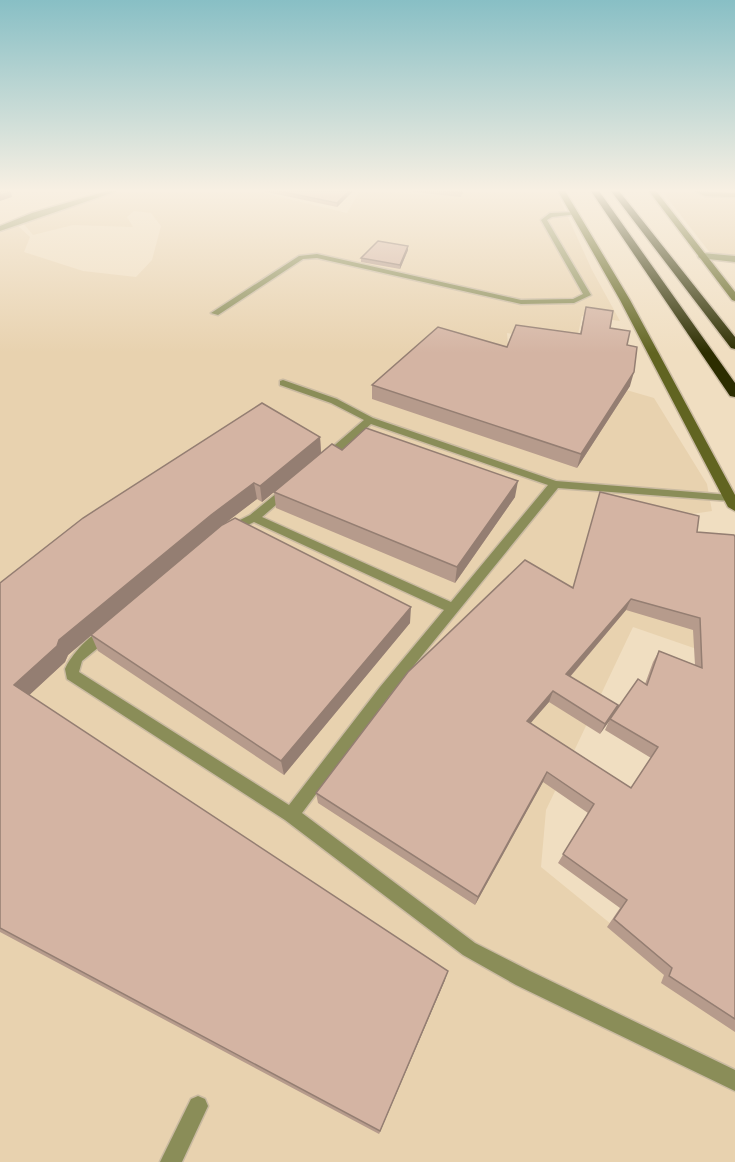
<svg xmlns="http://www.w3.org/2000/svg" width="735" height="1162" font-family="'PT Serif',serif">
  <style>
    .built { fill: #e8d2af }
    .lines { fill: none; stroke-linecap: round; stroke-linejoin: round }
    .lane-casing { stroke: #cabaa1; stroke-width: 3 }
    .street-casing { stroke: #cabaa1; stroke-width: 3 }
    .secondary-casing { stroke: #cabaa1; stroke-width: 3 }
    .highway-casing { stroke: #cabaa1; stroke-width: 3 }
    .lane { fill: #8a8d58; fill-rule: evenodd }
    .street { fill: #8a8d58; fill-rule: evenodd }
    .secondary { fill: #616421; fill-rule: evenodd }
    .highway { fill: #2c2d00; fill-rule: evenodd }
    .wall { fill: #b69b8c; fill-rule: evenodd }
    .shaded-wall { fill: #947e72 }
    .building { fill: #d4b4a3; stroke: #947e72; stroke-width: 1.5; fill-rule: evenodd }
  </style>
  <rect width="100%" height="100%" fill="#f0dec1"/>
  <g class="built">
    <path d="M122 191H255L347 213 360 191 430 195 457 191H556L592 270 620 321 582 316 576 343 507 333 509 356 654 398 707 484 712 511 685 515 717 656 633 627 546 810 541 867 735 1025V1162H0V233L18 226 30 237 24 252 83 271 136 277 152 260 161 226 151 213 134 211 127 217 133 227 73 225 33 235 23 223Z"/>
    <path d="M662 191H735V256L711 254Z"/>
  </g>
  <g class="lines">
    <g class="lane-casing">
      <g id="lane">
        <path d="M694 191 735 193V197L705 196Z"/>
        <path d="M550 213 575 212 578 214 552 217 547 220 591 295 574 303 521 304 317 258 303 259 218 315 211 313 299 256 317 254 521 300 573 299 583 294 541 220Z"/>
        <path d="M283 380 337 399 373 418 556 481 730 495 735 497 734 500 730 501 558 488 390 695 302 813 475 943 530 971 735 1070V1091L516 985 463 955 285 820 67 679 65 669C70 656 96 625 111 629L112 633 111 637 82 661 79 672 289 805 380 687 444 610 254 522 230 534 224 530 226 527 250 515 283 488H291L292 490 291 492 262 517 451 602 548 485 371 424 330 460H322V456L364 420 331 403 280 385V381Z"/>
        <path d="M198 1096 205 1099 208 1106 182 1162H160L191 1099Z"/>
      </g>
    </g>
    <g class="street-casing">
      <g id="street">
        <path d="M107 191H117L0 231V226L32 213Z"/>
        <path d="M702 253 735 256V262L699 258 698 256Z"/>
      </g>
    </g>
    <g class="secondary-casing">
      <g id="secondary">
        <path d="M558 191H565L630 300 735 495V511L728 507 620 300Z"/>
        <path d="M649 191H656L735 292V301L732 300Z"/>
      </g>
    </g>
    <g class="highway-casing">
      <g id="highway">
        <path d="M591 191H599L735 383V397L730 396Z"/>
        <path d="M611 191H619L735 337V349L731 348Z"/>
      </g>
    </g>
    <use href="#lane" class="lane"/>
    <use href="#street" class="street"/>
    <use href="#secondary" class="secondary"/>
    <use href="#highway" class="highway"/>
  </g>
  <g class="wall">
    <path d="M262 191H353L337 207Z"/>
    <path d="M406 191H463L461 197Z"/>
    <path d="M408 250 400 269 361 262V258Z"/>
    <path d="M586 307 610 328 627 345 630 386 577 468 372 399V385L507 347 580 334Z"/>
    <path d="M320 437 321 453 342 450 515 497 455 583 276 508 274 492 262 502 257 499 225 523 410 623 284 775 98 651 91 635 68 655 65 662 29 695 445 980 379 1134 0 932V583Z"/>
    <path d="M597 504 697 532 735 537V1032L661 983 664 975 607 927 620 908 558 863 588 813 543 782 475 905 318 803 316 793 573 588ZM626 610 693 630 695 665 659 651 653 662 645 684 613 716 618 705 570 677ZM549 702 600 734 610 719 605 730 651 758 631 788 530 723Z"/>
  </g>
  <g class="shaded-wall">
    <path d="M349 191H353L337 207V203Z"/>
    <path d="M11 192 12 197 0 201V195Z"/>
    <path d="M408 246V250L400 269V265Z"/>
    <path d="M634 372 630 386 577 468 581 454Z"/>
    <path d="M320 437 321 453 262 502 260 486Z"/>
    <path d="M518 481 515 497 455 583 457 567Z"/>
    <path d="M254 483 257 499 215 531 68 655 65 662 24 700 14 685 59 640 211 515Z"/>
    <path d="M631 599 626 610 562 686 566 674Z"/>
    <path d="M411 607 410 623 284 775 281 761Z"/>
    <path d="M553 691 549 702 523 732 527 721Z"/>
    <path d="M618 705 613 716 600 734 605 724Z"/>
    <path d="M547 772 543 782 475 905 478 897Z"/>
    <path d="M448 971 445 980 379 1134 380 1131Z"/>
  </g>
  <g class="building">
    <path d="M0 191H6L11 192 0 195Z"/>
    <path d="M279 191H349L337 203Z"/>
    <path d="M439 191H462V193Z"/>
    <path d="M378 241 408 246 400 265 361 258Z"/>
    <path d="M586 307 613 311 610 328 630 331 627 345 637 347 634 372 581 454 372 385 438 327 507 347 516 325 581 334Z"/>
    <path d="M262 403 320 437 260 486 254 483 211 515 59 640 57 646 14 685 448 971 380 1131 0 928V583L83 518Z"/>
    <path d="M366 428 518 481 457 567 274 492 332 444 342 450Z"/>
    <path d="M600 492 699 516 697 532 734 535 735 537V1019L669 976 672 968 614 919 627 900 563 854 594 804 547 772 478 897 316 793 408 672 525 560 573 588ZM631 599 700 618 702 668 659 651 647 685 638 679 610 719 658 747 631 788 527 721 553 691 605 724 618 705 566 674Z"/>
    <path d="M235 518 411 607 281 761 91 635 222 525Z"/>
  </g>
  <linearGradient id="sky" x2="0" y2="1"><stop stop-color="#88bfc5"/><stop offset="0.54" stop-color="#f8f0e3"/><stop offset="1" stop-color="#f8f0e3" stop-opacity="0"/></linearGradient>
  <rect width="735" height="353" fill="url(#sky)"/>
</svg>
